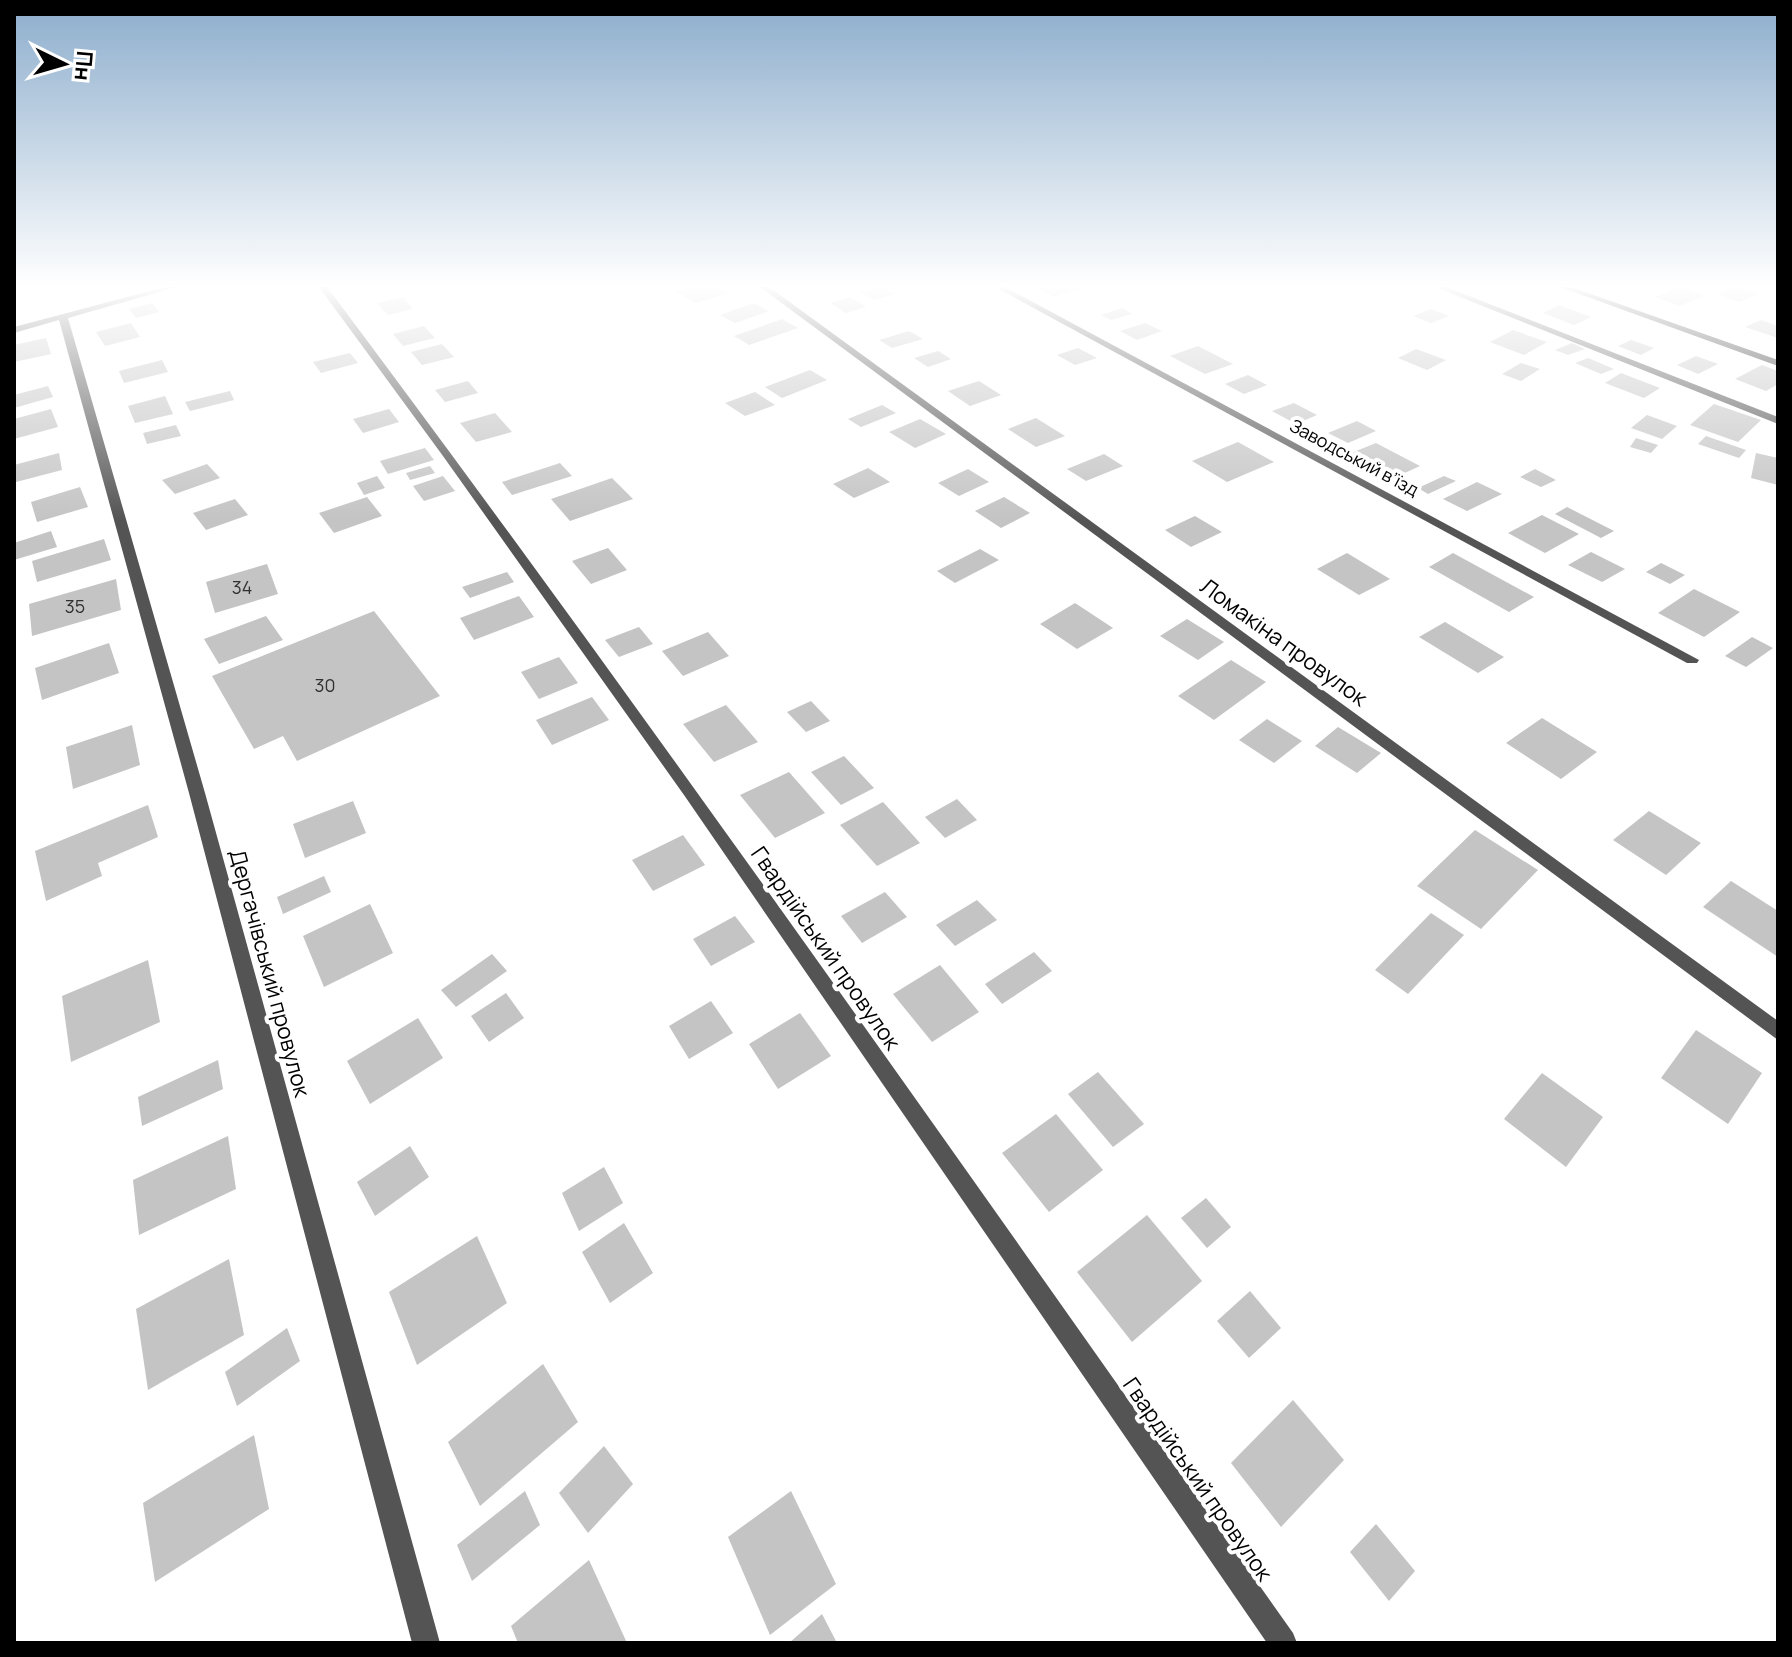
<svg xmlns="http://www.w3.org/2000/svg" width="1792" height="1657" font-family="Manrope,sans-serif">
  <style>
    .building { fill: #c4c4c4 }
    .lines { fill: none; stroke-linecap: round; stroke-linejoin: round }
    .street { fill: #545454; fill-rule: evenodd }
    .secondary { fill: #212121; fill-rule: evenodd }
    .labels { text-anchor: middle; stroke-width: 8; stroke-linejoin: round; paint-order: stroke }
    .far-street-label { font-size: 18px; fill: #000; stroke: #fff }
    .number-label { font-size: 18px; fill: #313131 }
    .street-label { font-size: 22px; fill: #000; stroke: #fff }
  </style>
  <rect width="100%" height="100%" fill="#fff"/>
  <g class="building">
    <path d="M689 287H717L728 293 696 303 675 291Z"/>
    <path d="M882 287 895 294 874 300 859 292Z"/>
    <path d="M1035 287H1075L1080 289 1054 297Z"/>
    <path d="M1680 287 1705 296 1679 306 1655 297Z"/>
    <path d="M1736 287H1737L1758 294 1739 302 1718 294Z"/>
    <path d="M403 297 413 309 388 315 377 303Z"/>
    <path d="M850 297 866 307 846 313 830 303Z"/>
    <path d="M152 303 159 312 136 318 129 309Z"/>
    <path d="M754 303 769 311 735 323 720 315Z"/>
    <path d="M1559 305 1591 317 1574 325 1543 313Z"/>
    <path d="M1122 308 1132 314 1111 320 1101 315Z"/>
    <path d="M1431 309 1449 316 1431 323 1413 316Z"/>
    <path d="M782 319 798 328 749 345 734 336Z"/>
    <path d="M1761 320 1778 326V338L1745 327Z"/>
    <path d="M131 323 140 337 105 346 96 332Z"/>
    <path d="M1145 323 1162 331 1137 340 1120 331Z"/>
    <path d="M424 326 435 338 403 346 393 334Z"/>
    <path d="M1513 330 1547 342 1524 355 1490 342Z"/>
    <path d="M909 331 923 339 892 348 879 340Z"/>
    <path d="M46 338 51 354 14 362V345Z"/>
    <path d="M1631 340 1654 348 1641 355 1618 346Z"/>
    <path d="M1572 343 1585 349 1568 355 1555 350Z"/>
    <path d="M442 344 454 357 422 365 411 352Z"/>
    <path d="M1198 346 1233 364 1205 374 1170 356Z"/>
    <path d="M1078 348 1097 358 1075 365 1057 355Z"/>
    <path d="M1416 349 1446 360 1427 370 1398 358Z"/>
    <path d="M938 351 951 359 928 367 914 358Z"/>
    <path d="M350 353 358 363 321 373 313 362Z"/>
    <path d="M1696 356 1718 364 1698 374 1677 365Z"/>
    <path d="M1588 358 1614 369 1601 374 1575 363Z"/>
    <path d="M162 360 168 372 124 383 119 371Z"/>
    <path d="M1521 363 1540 369 1521 381 1502 374Z"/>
    <path d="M1762 365 1778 371V384L1766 391 1735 379Z"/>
    <path d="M810 370 827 380 782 398 765 387Z"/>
    <path d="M1621 373 1660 388 1644 398 1605 383Z"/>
    <path d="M1248 375 1267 385 1244 394 1225 384Z"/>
    <path d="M468 381 478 393 445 402 435 390Z"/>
    <path d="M979 381 1001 395 970 406 948 391Z"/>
    <path d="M48 386 53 397 14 408V395Z"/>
    <path d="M230 391 234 400 190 411 185 402Z"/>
    <path d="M755 392 775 405 745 416 725 403Z"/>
    <path d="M165 396 173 414 135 423 128 406Z"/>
    <path d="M1294 403 1317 415 1296 424 1272 411Z"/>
    <path d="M1714 404 1761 420 1738 442 1690 425Z"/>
    <path d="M882 405 896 413 861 427 848 419Z"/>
    <path d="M51 409 58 427 14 439V419Z"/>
    <path d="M389 409 399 422 363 433 353 419Z"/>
    <path d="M495 413 512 432 476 442 460 423Z"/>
    <path d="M1647 415 1677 426 1662 439 1631 428Z"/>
    <path d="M1036 418 1065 436 1036 447 1008 429Z"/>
    <path d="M920 419 946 434 915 448 889 432Z"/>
    <path d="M1357 421 1376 431 1348 443 1328 433Z"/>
    <path d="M176 425 181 436 147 444 143 433Z"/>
    <path d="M1706 436 1746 450 1739 458 1698 444Z"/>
    <path d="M1636 438 1658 445 1651 453 1630 447Z"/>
    <path d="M1238 442 1274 462 1227 482 1192 461Z"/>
    <path d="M1376 443 1420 466 1396 477 1351 453Z"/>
    <path d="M425 448 434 460 388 474 380 461Z"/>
    <path d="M59 453 62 470 16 482 14 465Z"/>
    <path d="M1756 453 1778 458V485L1751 478Z"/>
    <path d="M1104 454 1123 466 1086 481 1067 469Z"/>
    <path d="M560 463 572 476 512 495 502 482Z"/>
    <path d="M207 464 220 478 175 494 162 480Z"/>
    <path d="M430 466 435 473 410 480 406 473Z"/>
    <path d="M868 468 890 482 854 498 833 484Z"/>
    <path d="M968 469 989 482 959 496 938 483Z"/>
    <path d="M1535 469 1556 480 1541 487 1520 477Z"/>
    <path d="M377 476 385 488 364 495 357 483Z"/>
    <path d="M443 476 455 491 424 501 413 486Z"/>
    <path d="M1444 476 1456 481 1428 494 1418 488Z"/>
    <path d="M612 478 633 499 570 521 551 499Z"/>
    <path d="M1477 482 1502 494 1467 511 1443 499Z"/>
    <path d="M80 487 88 507 37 522 31 502Z"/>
    <path d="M367 497 382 516 334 533 319 513Z"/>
    <path d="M1004 497 1030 513 1001 528 975 511Z"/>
    <path d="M235 499 248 515 206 530 193 513Z"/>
    <path d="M1567 507 1614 531 1601 538 1555 514Z"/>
    <path d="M1542 515 1579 534 1545 553 1508 533Z"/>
    <path d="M1195 516 1222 532 1191 547 1165 530Z"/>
    <path d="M51 531 57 547 14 560V543Z"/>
    <path d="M104 539 111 560 37 582 32 561Z"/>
    <path d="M608 548 627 570 591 584 572 561Z"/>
    <path d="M980 549 999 560 955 583 937 571Z"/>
    <path d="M1591 552 1625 569 1602 582 1568 565Z"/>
    <path d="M1347 553 1390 579 1359 595 1317 569Z"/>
    <path d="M1453 553 1534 597 1509 612 1429 567Z"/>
    <path d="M1661 563 1685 575 1670 584 1646 572Z"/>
    <path d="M267 564 278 594 215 613 206 582Z"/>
    <path d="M507 572 514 582 470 598 462 587Z"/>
    <path d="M116 579 121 610 32 636 29 604Z"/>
    <path d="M1694 589 1740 612 1704 637 1658 613Z"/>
    <path d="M519 596 534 617 474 640 460 618Z"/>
    <path d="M1075 603 1113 628 1077 649 1040 624Z"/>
    <path d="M374 611 440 696 297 761 283 736 254 749 212 676Z"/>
    <path d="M266 616 283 640 219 664 204 639Z"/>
    <path d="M1187 619 1224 642 1198 660 1160 636Z"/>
    <path d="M1445 622 1504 657 1478 673 1419 637Z"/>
    <path d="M639 627 653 644 619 657 605 640Z"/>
    <path d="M708 632 729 656 683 676 662 651Z"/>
    <path d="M1752 637 1773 648 1746 667 1725 656Z"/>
    <path d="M109 643 119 673 42 700 35 668Z"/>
    <path d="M559 657 578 683 539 699 521 672Z"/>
    <path d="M1231 660 1266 682 1214 720 1178 696Z"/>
    <path d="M592 697 609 720 552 745 536 720Z"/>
    <path d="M811 701 830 721 806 732 787 712Z"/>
    <path d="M726 705 758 742 714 762 683 724Z"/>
    <path d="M1542 718 1597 752 1561 779 1506 743Z"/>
    <path d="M1267 719 1302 741 1274 763 1239 740Z"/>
    <path d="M132 725 140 765 73 789 66 747Z"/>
    <path d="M1338 727 1381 753 1357 773 1315 746Z"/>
    <path d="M844 756 874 788 841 805 811 772Z"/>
    <path d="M789 772 825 813 775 838 740 795Z"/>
    <path d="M957 799 977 820 945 838 925 817Z"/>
    <path d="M353 801 366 833 305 858 293 824Z"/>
    <path d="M883 802 920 843 877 866 840 825Z"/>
    <path d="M148 805 158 837 98 863 102 876 46 901 35 851Z"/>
    <path d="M1649 811 1701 843 1666 875 1613 840Z"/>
    <path d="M1475 830 1538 870 1481 929 1417 886Z"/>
    <path d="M683 835 705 865 653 891 632 860Z"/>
    <path d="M324 876 331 892 283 914 277 897Z"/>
    <path d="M1731 881 1778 911V957L1703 907Z"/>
    <path d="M885 892 907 917 862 943 841 916Z"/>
    <path d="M977 900 997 920 955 946 936 925Z"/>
    <path d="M370 904 393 953 324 987 303 936Z"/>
    <path d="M1431 913 1464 935 1408 994 1375 970Z"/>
    <path d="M735 916 755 942 711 966 693 939Z"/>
    <path d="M1034 952 1052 971 1002 1004 985 984Z"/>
    <path d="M492 954 507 971 456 1007 441 990Z"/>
    <path d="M148 960 160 1022 71 1062 62 996Z"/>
    <path d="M940 965 979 1012 932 1042 893 994Z"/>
    <path d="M506 993 524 1018 489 1042 471 1016Z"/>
    <path d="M711 1001 733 1033 689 1059 669 1026Z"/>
    <path d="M800 1013 831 1056 778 1089 749 1044Z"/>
    <path d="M418 1018 443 1058 370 1104 347 1061Z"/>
    <path d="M1696 1030 1762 1073 1728 1124 1661 1078Z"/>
    <path d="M218 1060 223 1089 142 1126 138 1097Z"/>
    <path d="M1098 1072 1144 1124 1113 1147 1068 1094Z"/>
    <path d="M1542 1073 1603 1117 1566 1167 1504 1119Z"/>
    <path d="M1056 1114 1103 1170 1049 1212 1002 1153Z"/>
    <path d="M228 1136 236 1189 139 1235 133 1180Z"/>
    <path d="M410 1146 429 1177 375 1216 357 1182Z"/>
    <path d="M604 1167 623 1203 579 1231 562 1193Z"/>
    <path d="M1206 1198 1231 1227 1207 1248 1181 1218Z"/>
    <path d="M1147 1215 1202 1281 1132 1342 1077 1272Z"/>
    <path d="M624 1223 653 1273 610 1303 582 1252Z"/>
    <path d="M477 1236 507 1303 417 1365 389 1292Z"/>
    <path d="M229 1259 244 1335 148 1390 136 1309Z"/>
    <path d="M1250 1291 1281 1328 1249 1358 1217 1321Z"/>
    <path d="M287 1328 300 1361 237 1406 225 1372Z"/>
    <path d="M543 1364 578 1422 480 1506 448 1442Z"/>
    <path d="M1293 1400 1344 1460 1281 1527 1231 1463Z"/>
    <path d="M254 1435 269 1509 155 1582 143 1503Z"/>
    <path d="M604 1446 633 1484 588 1533 559 1493Z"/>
    <path d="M525 1491 540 1525 472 1581 457 1545Z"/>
    <path d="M791 1491 836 1584 770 1635 728 1537Z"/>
    <path d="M1376 1524 1415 1571 1389 1601 1350 1552Z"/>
    <path d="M589 1560 627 1643H518L511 1626Z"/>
    <path d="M822 1614 837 1643H789Z"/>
  </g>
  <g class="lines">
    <g class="street">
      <path d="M165 287H177L68 318 205 793 440 1643H412L189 793 59 320 14 333V327Z"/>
      <path d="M319 287H327C658 729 974 1182 1293 1633L1297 1643H1267L684 795 443 456Z"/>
      <path d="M760 287H769L1778 1021V1040Z"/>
      <path d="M995 287H1005L1699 660 1697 663H1687Z"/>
      <path d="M1435 287H1446L1778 417V424Z"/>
    </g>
    <path class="secondary" d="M1560 287H1571L1778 360V366Z"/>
  </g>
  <linearGradient id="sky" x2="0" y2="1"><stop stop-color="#8cadcc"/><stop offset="0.55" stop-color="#fff"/><stop offset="1" stop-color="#fff" stop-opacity="0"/></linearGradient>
  <rect width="1792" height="519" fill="url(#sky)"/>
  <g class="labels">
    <g class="far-street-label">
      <text transform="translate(1354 458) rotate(28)" y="6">Заводський в’їзд</text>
    </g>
    <g class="number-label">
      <text x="242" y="594">34</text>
      <text x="75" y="613">35</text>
      <text x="325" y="692">30</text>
    </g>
    <g class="street-label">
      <text transform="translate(1284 642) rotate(36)" y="8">Ломакіна провулок</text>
      <text transform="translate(826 948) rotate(55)" y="8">Гвардійський провулок</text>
      <text transform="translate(270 973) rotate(75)" y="8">Дергачівський провулок</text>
      <text transform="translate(1198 1479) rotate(55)" y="8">Гвардійський провулок</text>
    </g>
  </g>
  <rect width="1792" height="1657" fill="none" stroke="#000000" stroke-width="32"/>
  <g transform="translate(64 64) rotate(95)" stroke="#ffffff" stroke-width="6" paint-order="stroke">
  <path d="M0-6L14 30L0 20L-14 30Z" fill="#000000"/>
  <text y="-12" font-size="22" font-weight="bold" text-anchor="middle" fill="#000000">Пн</text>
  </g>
</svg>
